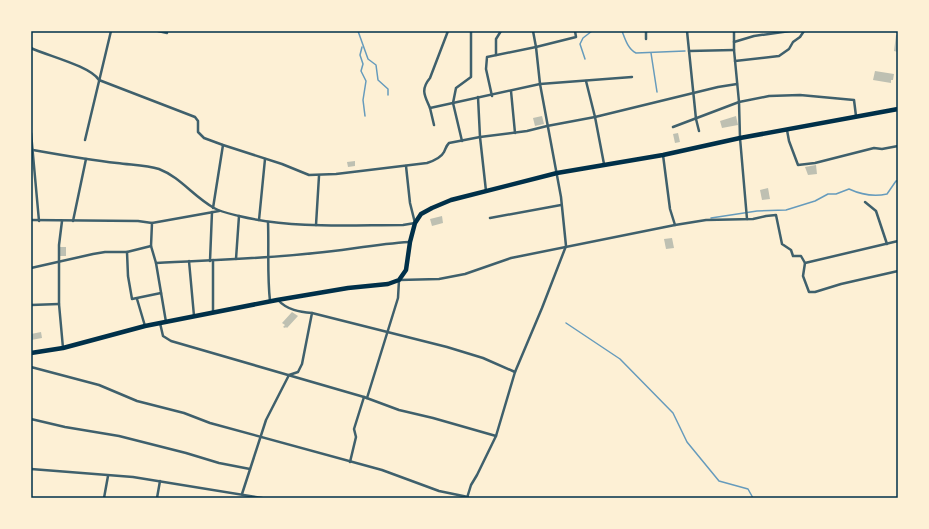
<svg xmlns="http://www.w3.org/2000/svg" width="929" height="529" font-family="'Fira Sans Condensed',sans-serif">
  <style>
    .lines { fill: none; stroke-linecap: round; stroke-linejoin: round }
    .stream { stroke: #669bbc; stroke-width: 1.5 }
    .building { fill: #bec0b2 }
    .minor { stroke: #3f606c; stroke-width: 2.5 }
    .trunk { stroke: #003049; stroke-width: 4.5 }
    .neatline { fill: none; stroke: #003049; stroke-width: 1.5 }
  </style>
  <rect width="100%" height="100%" fill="#fdf0d5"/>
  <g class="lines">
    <g class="stream">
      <path d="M358 31 368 59 376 65 378 80 388 89V95"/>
      <path d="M622 31C625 39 628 49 636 53L685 51"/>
      <path d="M362 47 360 55 363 64 361 71 366 81 363 100 365 116"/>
      <path d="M651 53 657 92"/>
      <path d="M585 59 580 44 583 38 592 31"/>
      <path d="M711 218 757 211 786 210 815 201 828 194H836L849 189C862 195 873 197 887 194L896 181H898"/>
      <path d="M566 323 620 359 673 413 687 442 719 481 748 489 753 498"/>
    </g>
  </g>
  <g class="building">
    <path d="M896 35H898V52L894 51Z"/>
    <path d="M875 71 894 74 893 80H891V83L873 80Z"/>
    <path d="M542 116 544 124 535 126 533 118Z"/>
    <path d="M736 116 738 125 722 128 720 121Z"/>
    <path d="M678 133 680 142 675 143 673 134Z"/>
    <path d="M355 161V166L348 167 347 162Z"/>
    <path d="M816 165 817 174 808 175 805 167Z"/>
    <path d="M768 188 770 199 762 200 760 190Z"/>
    <path d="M442 216 443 223 432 226 430 219Z"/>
    <path d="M672 238 674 248 666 249 664 239Z"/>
    <rect x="60" y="247" width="6" height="9"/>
    <path d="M292 312 298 316 287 328 286 327 285 328 283 327 285 325 282 323Z"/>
    <path d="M41 332 42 338 31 340V334Z"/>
  </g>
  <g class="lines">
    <g class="minor">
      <path d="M158 31 167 33"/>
      <path d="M646 31V39"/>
      <path d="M687 31 696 119 699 131"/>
      <path d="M734 31V50L739 102 740 138 747 219"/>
      <path d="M734 42 754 36 790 31"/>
      <path d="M31 48C48 56 90 66 99 80L195 117 198 121V132L204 138 223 145 282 164 309 175 336 174 427 163C433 161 441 158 444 152 446 148 446 146 449 143L480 137 527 131 547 126 595 117 718 87 737 84"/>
      <path d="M689 51 734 50"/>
      <path d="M496 55V39L501 31"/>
      <path d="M735 61 779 56 789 49 793 42 800 37 804 31"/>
      <path d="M586 81 595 117 604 164"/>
      <path d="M511 91 515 133"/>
      <path d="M492 96 486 69 487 57 536 47 576 37 575 31"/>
      <path d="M478 97 480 137 486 191"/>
      <path d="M430 108C425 96 420 90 430 78L448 31"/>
      <path d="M434 125 430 108 540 84 632 77"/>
      <path d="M673 127 739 102 769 96 800 95 854 100 856 116"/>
      <path d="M787 130 789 141 798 165 815 163 874 148 882 149 898 146"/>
      <path d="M31 133 39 221"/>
      <path d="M85 140 111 31"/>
      <path d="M462 141 453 103 456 88 471 77V31"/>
      <path d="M33 150C61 155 89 160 117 163 131 165 146 165 159 169 180 177 194 197 214 208 221 212 231 214 239 216 293 229 348 225 403 225L415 223 410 203 406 166"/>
      <path d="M663 155 670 209 675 225"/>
      <path d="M865 202 876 211 887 244"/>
      <path d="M213 208 223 145"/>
      <path d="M490 218 561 205"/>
      <path d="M31 220 138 221 152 223"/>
      <path d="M259 220 265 159"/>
      <path d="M62 221 59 245V304L63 348"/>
      <path d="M73 221 86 159"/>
      <path d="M268 222C269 248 267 275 270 301"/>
      <path d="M316 225 319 176"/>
      <path d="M127 252 128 276 132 299 161 293"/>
      <path d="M236 259 239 216"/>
      <path d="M189 261 194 316"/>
      <path d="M210 261 212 212"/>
      <path d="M156 263C209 260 262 259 315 253 346 250 377 244 409 242"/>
      <path d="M805 263 898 241"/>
      <path d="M31 268 93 254 105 252H127L151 246"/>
      <path d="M137 299 145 326"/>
      <path d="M31 305 59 304"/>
      <path d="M213 313V260"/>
      <path d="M312 313 447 347 483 358 515 372"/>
      <path d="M166 322 156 263 151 246 152 223 219 211"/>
      <path d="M160 323 163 336 171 341 364 397 399 410 433 418 496 436"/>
      <path d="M31 367 99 385 137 401 184 413 210 423 382 470 439 491 468 497"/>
      <path d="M367 398 398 298 399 280 439 279 465 274 511 258 675 225 706 220 753 219 766 216 776 215 782 244 791 250 793 256H801L805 263 803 276 809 292H815L841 284 898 271"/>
      <path d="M31 419 65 427 119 436 186 453 219 463 250 469"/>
      <path d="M350 462 356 437 354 429 364 397"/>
      <path d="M31 469 133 477 262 498"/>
      <path d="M242 494 266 420 289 375 298 372 302 364 312 313C300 312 287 310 278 300"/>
      <path d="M104 498 108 476"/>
      <path d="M157 498 160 481"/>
      <path d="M467 498 471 485 477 475 496 436 515 372 542 308 566 246 561 197 540 84 536 47 533 31"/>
    </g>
    <path class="trunk" d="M31 353 63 348 145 326 277 300 348 288 388 284 399 280 406 270 410 242 415 223 421 214 432 208 451 200 557 173 663 155 740 138 898 109"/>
  </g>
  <rect width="929" height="529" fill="none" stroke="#fdf0d5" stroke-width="64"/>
  <rect x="32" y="32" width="865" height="465" class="neatline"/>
</svg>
